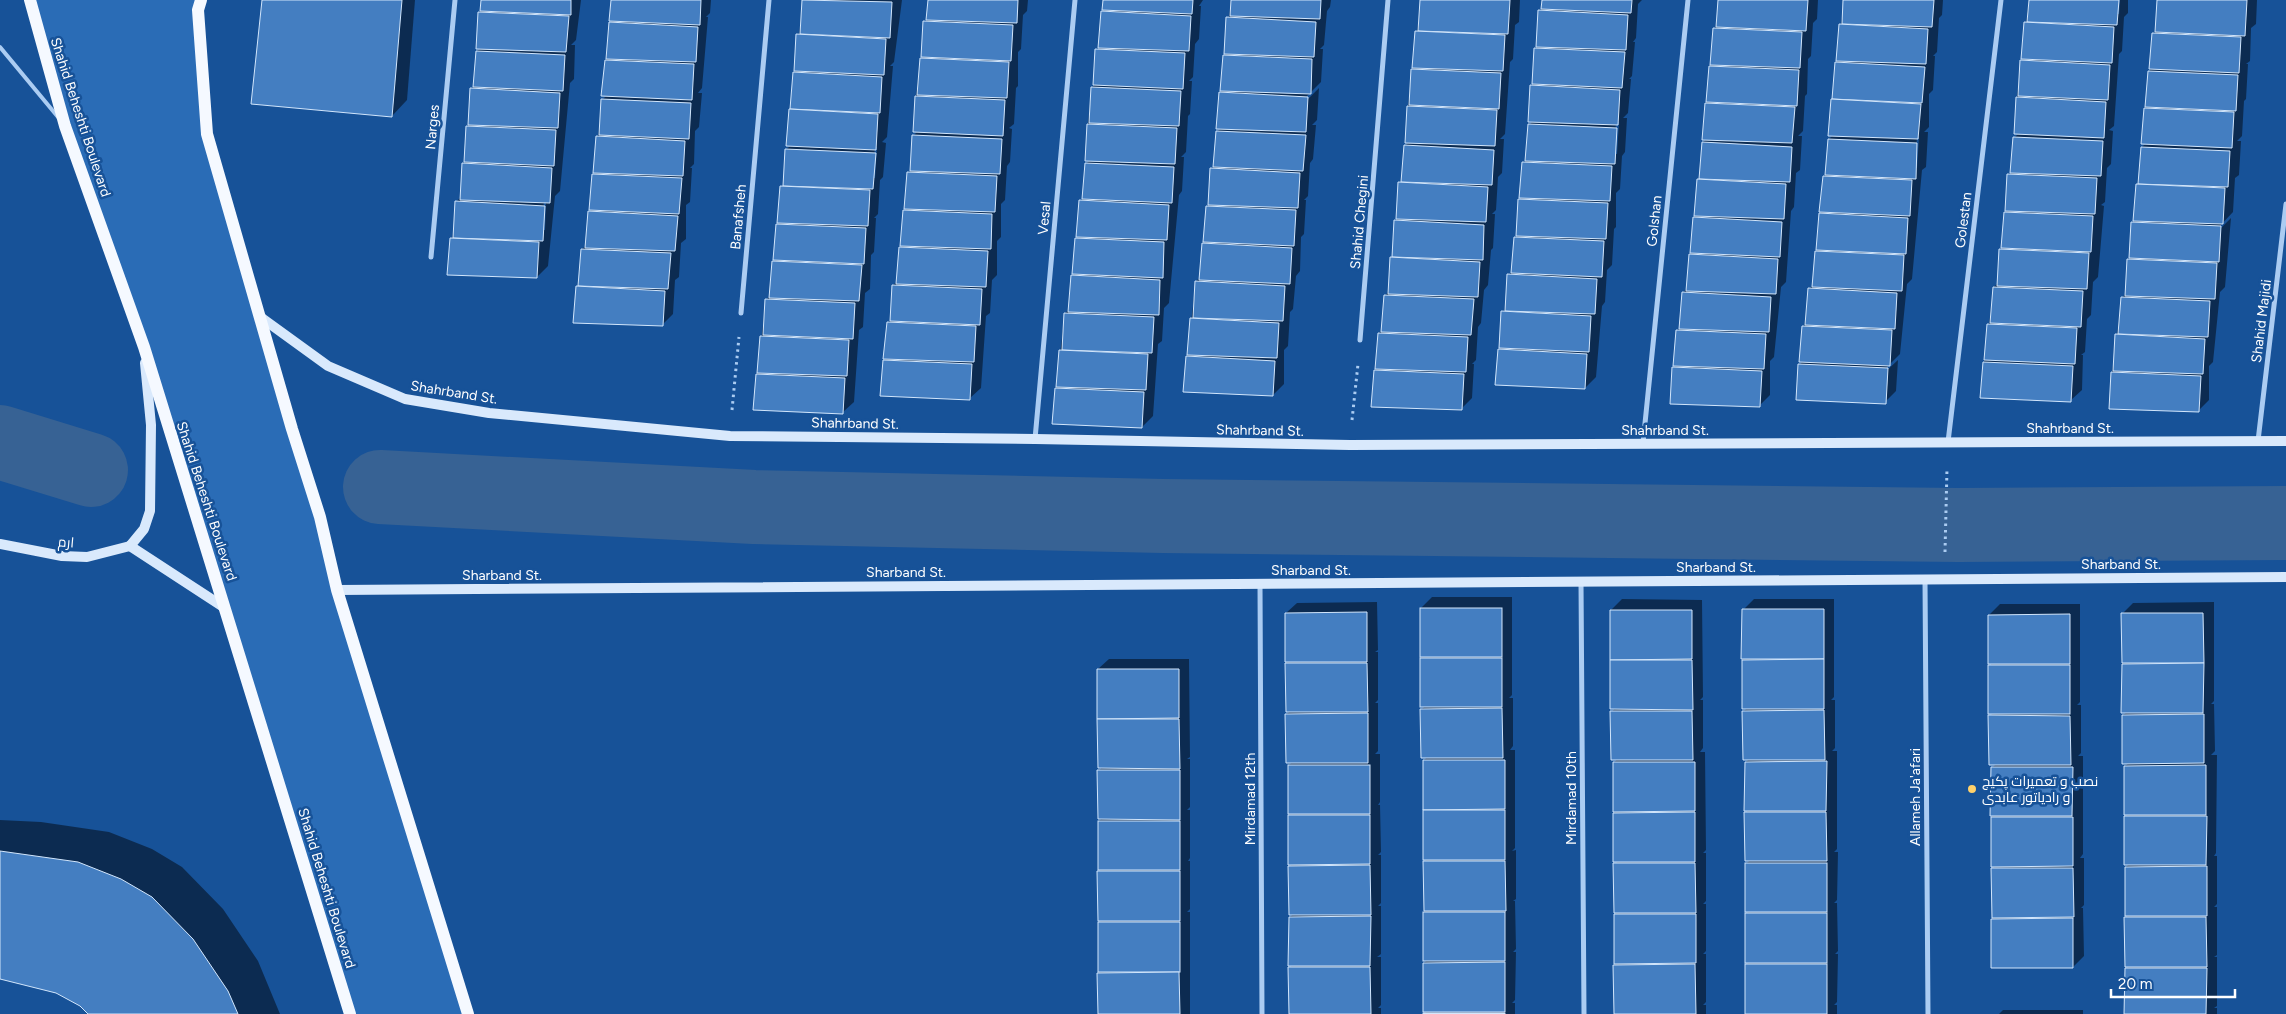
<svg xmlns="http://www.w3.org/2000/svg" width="2286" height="1014" font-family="Figtree,Cairo,sans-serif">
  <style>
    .green { fill: #2a6cb6 }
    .shadow { fill: #0007; fill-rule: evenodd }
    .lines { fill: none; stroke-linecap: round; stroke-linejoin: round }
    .river { stroke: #376294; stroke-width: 74 }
    .building { fill: #447ec1; stroke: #d2e6fc }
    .path { stroke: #abccf2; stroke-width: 3; stroke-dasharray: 2.5 4; stroke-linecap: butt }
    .lane { stroke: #abccf2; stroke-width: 4 }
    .street { stroke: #abccf2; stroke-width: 5 }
    .secondary { stroke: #d9e9fc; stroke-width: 10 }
    .primary { stroke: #f5f9ff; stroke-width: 12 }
    .poi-dot { fill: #ffd16b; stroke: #175298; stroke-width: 2 }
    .labels { text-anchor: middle; stroke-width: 5; stroke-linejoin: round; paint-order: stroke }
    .street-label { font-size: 14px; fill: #fff; stroke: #175298 }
    .poi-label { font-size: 14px; fill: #fff; stroke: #175298; text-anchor: start }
  </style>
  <rect width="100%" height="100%" fill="#175298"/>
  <path class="green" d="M30 0H201L207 134 468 1014H350Z"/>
  <g class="shadow">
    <path d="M264 0H415L407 100 392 116Z"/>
    <path d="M482 0H581L576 40 571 45H575L574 79 570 83 560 191 555 196 548 266 537 277 448 273 457 201 461 197 477 51 481 48 480 13ZM544 199H546L545 230H542Z"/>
    <path d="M613 0H711L710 13 706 17H708L702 88 698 93H702L699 127 695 131 694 164 690 168H692L690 202 686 205V239L681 243 679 277 675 280 673 314 662 325 574 322 582 249 587 245 602 100 607 95 606 60 610 23 613 20Z"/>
    <path d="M803 0H902L894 62 890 66H893L887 137 882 142 886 143 883 177 880 180 878 214 874 218H876L874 252 871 255 870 289 865 293 863 327 859 330 854 402 843 412 757 375 766 300 771 295 787 149 791 145H787ZM875 147H877L875 178H872Z"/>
    <path d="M929 0H1028L1027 11 1023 15 1021 49 1018 52V86L1016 88 1014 124 1009 128 1012 129 1010 162 1007 166 1005 200 1001 204V237L997 241V275L992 280 990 313 986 316 981 388 970 398 884 360 887 357 888 323 891 320 893 285 898 281 914 135 918 131 916 96 921 59 924 56H922Z"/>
    <path d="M1104 0H1203L1199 6H1201L1199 39 1195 44 1193 77 1189 81H1192L1190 114 1188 116 1186 152 1181 157H1184L1182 191 1179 195 1169 303 1164 308 1162 341 1158 344 1153 416 1142 427 1056 388 1065 313 1070 309 1086 164 1090 160 1088 124 1092 87 1096 84 1103 12 1105 9Z"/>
    <path d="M1231 0H1331L1330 7 1327 11 1324 45 1320 49H1323L1321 82 1303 100 1305 102 1319 88 1317 120 1312 125H1316L1313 159 1310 163 1308 196 1304 200H1306L1304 234 1301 237 1300 271 1296 276 1293 309 1290 312 1288 346 1284 350V384L1273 395 1187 356 1196 281 1201 277 1217 132 1221 128H1217Z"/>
    <path d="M1421 0H1520L1519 22 1515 25 1513 59 1510 62 1505 134 1500 139H1504L1502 173 1498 177 1496 210 1492 214H1495L1493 248 1491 250 1488 285 1484 290 1481 323 1478 327 1476 360 1472 364H1474L1472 398 1461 409 1375 371 1379 333 1382 330 1385 296 1389 291 1405 146 1409 142 1408 107 1412 69 1415 66H1413Z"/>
    <path d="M1542 0H1642L1638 4 1636 38 1633 42H1635L1632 76 1629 79H1631L1628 113 1623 118H1627L1625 152 1622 156 1620 189 1616 193V227L1614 229 1612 265 1607 270 1605 302 1602 306 1596 377 1585 388 1499 350 1502 347H1500L1509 275 1513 270 1529 125 1533 121H1529ZM1616 122H1619L1617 154H1614Z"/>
    <path d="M1719 0H1818L1817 19 1813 23 1811 56 1808 59 1807 94 1805 96 1803 131 1798 136H1802L1800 170 1796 173 1794 207 1791 211 1786 282 1781 287 1774 357 1770 361V395L1759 406 1674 368 1676 365 1678 330 1681 327 1683 293 1687 288 1703 142 1707 139 1706 104Z"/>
    <path d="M1844 0H1943L1942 15 1939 18 1937 52 1933 56H1935L1933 90 1929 94V127L1924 132H1928L1926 167 1922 170 1912 279 1907 284 1900 354 1882 372 1884 373 1898 360 1896 391 1885 402 1800 364 1803 361H1800L1809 289 1813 285 1829 139 1833 135H1829ZM1917 136 1919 137 1917 168H1915Z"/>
    <path d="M2029 0H2117L2116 14H2119L2120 0H2128V13L2124 17 2122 51 2119 54 2114 126 2109 130 2113 131 2111 164 2107 168 2105 202 2101 205 2104 206 2098 277 2093 282 2091 315 2087 319 2085 352 2081 355H2083L2082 390 2071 400 1984 362 1994 287 1998 283 2015 137 2019 133 2017 98 2021 61 2024 58H2022Z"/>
    <path d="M2159 0H2257L2256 24 2251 28 2250 61 2246 64H2248L2246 99 2244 101 2242 136 2237 141H2241L2239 175 2235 178 2233 212 2216 230 2217 232 2231 218 2225 287 2220 292 2213 362 2209 366V400L2198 411 2112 373 2122 298 2126 293 2142 147 2146 143 2145 109Z"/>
    <path d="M1432 597H1512V695L1509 698H1513V746L1510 750H1515V848L1512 851 1516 850V899L1513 901H1515L1516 949 1513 952H1516L1515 1000 1512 1003H1515V1014H1424L1427 1011 1424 963 1427 960 1424 912 1427 909 1424 862 1428 858H1424V760L1427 757 1422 709 1425 706H1421V608Z"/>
    <path d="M1622 599 1702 600 1703 697 1700 700H1703V748L1700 752H1705L1706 850 1703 853H1706V901L1703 904H1706V951L1703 954H1706V1002L1703 1005H1706V1014H1617L1614 965 1617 962 1615 914 1618 911 1615 864 1618 861H1615L1614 763 1617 759 1612 712 1615 708H1612L1611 610Z"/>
    <path d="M1754 599H1834V697L1831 700H1835V748L1832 751H1837V849L1834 852H1838L1837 900 1834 903H1837L1838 951 1835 954H1838L1837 1002 1834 1005H1837V1014H1748L1746 965 1749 962 1746 914 1749 911 1747 863 1750 860 1746 813 1748 810 1746 762 1749 759 1744 711 1747 708H1743V610Z"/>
    <path d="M1377 602 1378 650 1375 652H1378V700L1375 703H1378V751L1375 754H1380V802L1378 805H1380L1381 852 1378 855H1381V903L1378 906H1381V954L1377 957H1381V1005L1378 1008H1381V1014H1290V968L1292 965 1290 917 1293 914 1290 866 1292 864H1290L1289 765 1292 762 1287 714 1290 711H1287L1286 613 1297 603Z"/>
    <path d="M2214 602V701L2211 704H2214L2215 751 2211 755H2217L2216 853 2214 856H2217V904L2214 907H2217V955L2214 957H2217V1006L2214 1008H2217V1014H2126V969L2129 966 2126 918 2128 915 2126 867 2129 864 2126 816 2128 814 2125 766 2129 763 2123 715 2127 712H2122V614L2133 603Z"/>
    <path d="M2000 604H2080V702L2077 705H2081V753L2078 756H2083V854L2080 858H2084V905L2081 908H2083L2084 956 2073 967 1992 919 1995 916 1993 868 1996 865H1992V768L1996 764 1990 716 1993 713 1989 615Z"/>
    <path d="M1109 659H1189L1190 757 1187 759H1190V807L1187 810H1190V858L1188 861H1190V909L1187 912H1190V1014H1099V973L1101 971 1099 923 1102 919 1099 872 1101 869 1099 821 1102 818 1099 771 1102 767H1099L1098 669Z"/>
    <path d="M0 820 41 822 109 832 152 849 182 867 223 909 258 961 280 1014H90L81 1005 56 992 0 977Z"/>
    <path d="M2003 1010H2083V1014H1999Z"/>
  </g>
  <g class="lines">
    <g class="river">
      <path d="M0 442 91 470"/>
      <path d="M380 487 754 507 1163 516 1959 525 2286 523"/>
    </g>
  </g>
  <g class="building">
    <path d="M262 0H402L392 117 251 104Z"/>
    <path d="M481 0H571V15L480 11Z"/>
    <path d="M611 0H701L700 25 609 21Z"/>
    <path d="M802 0 892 2 890 38 800 34Z"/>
    <path d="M928 0H1018L1017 23 926 20Z"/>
    <path d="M1103 0H1193L1192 14 1102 10Z"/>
    <path d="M1231 0H1321L1320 19 1230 16Z"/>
    <path d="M1420 0H1510L1508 34 1418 31Z"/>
    <path d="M1542 0H1632L1631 13 1541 9Z"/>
    <path d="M1718 0H1808L1806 31 1716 27Z"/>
    <path d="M1843 0H1934L1932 27 1842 24Z"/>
    <path d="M2029 0H2119L2117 25 2027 22Z"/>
    <path d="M2157 0H2247L2245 36 2155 32Z"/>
    <path d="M1538 10 1628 15 1626 50 1536 47Z"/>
    <path d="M1101 11 1191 16 1189 51 1098 48Z"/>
    <path d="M478 12 569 16 566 52 476 49Z"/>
    <path d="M1226 17 1316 22 1314 57 1224 54Z"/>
    <path d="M923 21 1013 25 1011 61 921 57Z"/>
    <path d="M609 22 698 27 696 62 606 59Z"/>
    <path d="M2024 22 2114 27 2112 63 2021 59Z"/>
    <path d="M1839 24 1928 29 1926 64 1836 61Z"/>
    <path d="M1713 28 1802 32 1800 68 1710 65Z"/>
    <path d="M1415 31 1505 35 1503 71 1412 68Z"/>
    <path d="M2152 33 2241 37 2239 73 2149 69Z"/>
    <path d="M796 34 886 39 884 75 794 71Z"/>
    <path d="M1534 48 1625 52 1622 88 1532 84Z"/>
    <path d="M1095 49 1185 53 1183 89 1093 85Z"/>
    <path d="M476 51 565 55 563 91 473 87Z"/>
    <path d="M1223 55 1312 59 1311 94 1220 91Z"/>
    <path d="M920 58 1009 62 1007 98 917 95Z"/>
    <path d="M605 60 694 64 692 100 601 96Z"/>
    <path d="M2020 60 2110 65 2108 100 2018 96Z"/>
    <path d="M1835 62 1925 67 1922 103 1832 99Z"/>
    <path d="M1709 66 1799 70 1797 106 1706 102Z"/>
    <path d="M1411 69 1501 73 1499 109 1409 105Z"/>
    <path d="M2148 71 2238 75 2236 111 2145 107Z"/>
    <path d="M793 72 882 77 880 113 790 109Z"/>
    <path d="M1530 85 1620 90 1618 125 1528 122Z"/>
    <path d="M1091 87 1181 91 1179 126 1089 123Z"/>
    <path d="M470 88 560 93 558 128 468 125Z"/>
    <path d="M1219 92 1308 97 1306 132 1216 129Z"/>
    <path d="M915 96 1005 100 1003 136 913 132Z"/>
    <path d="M2016 97 2106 102 2104 138 2014 134Z"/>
    <path d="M601 99 691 103 689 139 599 135Z"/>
    <path d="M1831 99 1921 104 1918 139 1828 136Z"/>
    <path d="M1705 103 1795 107 1792 143 1702 140Z"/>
    <path d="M1407 106 1497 110 1495 146 1405 143Z"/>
    <path d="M2144 108 2234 112 2232 148 2141 144Z"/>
    <path d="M789 109 878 114 876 150 786 146Z"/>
    <path d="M1087 124 1177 128 1175 164 1085 161Z"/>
    <path d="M1528 124 1617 128 1615 164 1525 161Z"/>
    <path d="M466 126 556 130 554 166 464 162Z"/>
    <path d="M1216 131 1306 135 1303 171 1213 167Z"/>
    <path d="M912 135 1002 139 1000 174 910 171Z"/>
    <path d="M596 136 685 141 683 176 593 173Z"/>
    <path d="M2013 137 2103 141 2101 176 2010 173Z"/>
    <path d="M1828 139 1917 143 1916 179 1825 175Z"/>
    <path d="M1702 142 1792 147 1790 182 1699 179Z"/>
    <path d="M1404 145 1494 150 1492 185 1401 182Z"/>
    <path d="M2141 147 2230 151 2228 187 2138 184Z"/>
    <path d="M785 149 876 153 873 189 783 186Z"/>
    <path d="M1522 162 1612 166 1610 201 1519 198Z"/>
    <path d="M462 163 552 168 550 203 460 200Z"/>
    <path d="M1085 163 1174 167 1172 203 1082 199Z"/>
    <path d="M1210 168 1300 173 1298 208 1208 205Z"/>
    <path d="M907 172 997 176 995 212 904 209Z"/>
    <path d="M592 174 682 178 679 214 589 210Z"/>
    <path d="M2007 174 2097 178 2095 214 2005 211Z"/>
    <path d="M1823 176 1912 180 1910 216 1819 212Z"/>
    <path d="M1697 179 1786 184 1784 219 1694 216Z"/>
    <path d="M1398 182 1488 187 1486 222 1396 219Z"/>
    <path d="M2136 184 2225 188 2223 224 2133 221Z"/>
    <path d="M780 186 870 190 868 226 777 223Z"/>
    <path d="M1518 199 1608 203 1606 239 1516 236Z"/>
    <path d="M1079 200 1169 205 1167 240 1076 237Z"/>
    <path d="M455 201 545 206 543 241 453 238Z"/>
    <path d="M1206 206 1296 210 1294 246 1203 242Z"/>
    <path d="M903 210 992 214 991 249 900 246Z"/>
    <path d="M588 211 678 216 675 251 585 248Z"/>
    <path d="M2004 212 2093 216 2091 252 2001 248Z"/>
    <path d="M1819 213 1908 218 1906 254 1816 250Z"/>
    <path d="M1693 217 1782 222 1780 257 1690 253Z"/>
    <path d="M1394 220 1484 225 1483 260 1392 257Z"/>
    <path d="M2131 222 2221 226 2219 262 2129 258Z"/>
    <path d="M776 224 866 228 864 264 773 260Z"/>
    <path d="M1514 237 1604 241 1602 277 1511 273Z"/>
    <path d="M450 238 539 242 537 278 447 275Z"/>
    <path d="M1075 238 1164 242 1163 278 1072 274Z"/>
    <path d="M1202 243 1292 248 1290 284 1199 280Z"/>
    <path d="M899 247 988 251 986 287 896 284Z"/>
    <path d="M581 249 671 253 668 289 578 286Z"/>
    <path d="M1999 249 2089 253 2087 289 1997 286Z"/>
    <path d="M1815 251 1904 255 1902 291 1812 287Z"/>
    <path d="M1689 254 1778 259 1776 294 1686 291Z"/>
    <path d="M1390 257 1480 262 1478 297 1388 294Z"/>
    <path d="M2127 259 2217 263 2215 299 2125 296Z"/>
    <path d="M772 261 862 265 859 301 769 298Z"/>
    <path d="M1507 274 1597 279 1595 314 1505 311Z"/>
    <path d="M1071 275 1160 280 1159 315 1068 312Z"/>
    <path d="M1195 281 1285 286 1283 321 1193 318Z"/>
    <path d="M892 285 982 289 980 325 890 321Z"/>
    <path d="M576 286 665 291 663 326 573 323Z"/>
    <path d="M1993 287 2083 291 2081 327 1990 323Z"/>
    <path d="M1808 288 1897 293 1895 329 1805 325Z"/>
    <path d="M1682 292 1771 297 1769 332 1679 329Z"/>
    <path d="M1384 295 1474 299 1471 335 1381 332Z"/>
    <path d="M2121 297 2210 301 2208 337 2118 334Z"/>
    <path d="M765 299 855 303 853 339 763 335Z"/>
    <path d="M1501 311 1591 316 1589 352 1499 348Z"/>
    <path d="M1064 313 1154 317 1152 353 1062 350Z"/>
    <path d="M1190 318 1279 323 1277 358 1187 355Z"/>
    <path d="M887 322 976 326 974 362 883 359Z"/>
    <path d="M1987 324 2077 328 2075 364 1984 360Z"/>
    <path d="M1802 326 1892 330 1890 366 1799 362Z"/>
    <path d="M1676 330 1766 334 1764 369 1673 366Z"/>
    <path d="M1378 333 1468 337 1466 372 1375 369Z"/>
    <path d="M2115 334 2205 339 2203 374 2113 371Z"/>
    <path d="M760 336 849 340 847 376 757 373Z"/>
    <path d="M1498 349 1587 354 1585 389 1495 385Z"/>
    <path d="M1059 350 1148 354 1146 390 1056 387Z"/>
    <path d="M1186 356 1275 361 1273 396 1183 392Z"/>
    <path d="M883 360 972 364 970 400 880 396Z"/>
    <path d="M1983 362 2073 366 2071 402 1980 398Z"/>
    <path d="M1798 364 1888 368 1886 404 1796 400Z"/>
    <path d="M1672 367 1762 371 1760 407 1670 404Z"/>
    <path d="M1374 370 1464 374 1462 410 1371 407Z"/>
    <path d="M2111 372 2201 376 2199 412 2109 409Z"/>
    <path d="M756 374 845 378 843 414 753 410Z"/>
    <path d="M1055 388 1144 392 1142 428 1052 424Z"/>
    <rect x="1420" y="608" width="82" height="49"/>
    <path d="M1742 609H1824V659H1741Z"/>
    <path d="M1610 610H1692V659L1610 660Z"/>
    <path d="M1367 612V662H1285V613Z"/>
    <path d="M2121 613H2203L2204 663H2122Z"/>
    <path d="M2070 614V664H1988V615Z"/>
    <rect x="1420" y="658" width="82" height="49"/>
    <path d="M1824 659V709H1742V660Z"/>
    <path d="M1610 660H1692L1693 710 1610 709Z"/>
    <path d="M1285 663H1367L1368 712H1286Z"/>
    <path d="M2204 663 2203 713H2121L2122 664Z"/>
    <rect x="1988" y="665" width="82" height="49"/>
    <path d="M1097 669H1179V718L1097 719Z"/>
    <path d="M1502 708 1503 758H1421L1420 709Z"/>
    <path d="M1824 710 1825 760H1743L1742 711Z"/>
    <path d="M1610 711H1692L1693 760H1611Z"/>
    <path d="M1368 713V763H1286L1285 714Z"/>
    <path d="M2204 714V763L2122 764V715Z"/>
    <path d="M1988 715 2070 716 2071 765H1989Z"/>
    <path d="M1097 719H1179L1180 769 1098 768Z"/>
    <path d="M1423 760H1505V809L1423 810Z"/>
    <path d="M1827 761 1826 811H1744L1745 762Z"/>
    <path d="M1613 762H1695V811L1613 812Z"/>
    <rect x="1288" y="765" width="82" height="49"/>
    <path d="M2206 765V815H2124V766Z"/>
    <path d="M1991 767H2073L2072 816H1990Z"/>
    <path d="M1097 770H1180V820L1098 819Z"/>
    <rect x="1423" y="810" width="82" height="50"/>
    <path d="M1695 812V862H1613V813Z"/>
    <path d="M1744 812H1826L1827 861H1745Z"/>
    <path d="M1288 815H1370V864L1288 865Z"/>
    <path d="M2124 816H2207L2206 865H2124Z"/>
    <path d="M1991 817H2073V866L1991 867Z"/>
    <rect x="1098" y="821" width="82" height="49"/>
    <path d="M0 851 78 862 121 879 152 897 193 939 228 991 238 1014H88L80 1006 56 993 0 979Z"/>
    <path d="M1423 861H1505L1506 911H1424Z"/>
    <path d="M1613 863H1695L1696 913H1614Z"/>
    <rect x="1745" y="863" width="82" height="49"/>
    <path d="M1370 865 1371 915H1289L1288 866Z"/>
    <path d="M2207 866V916H2125V867Z"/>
    <path d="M1991 868H2073L2074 917 1992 918Z"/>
    <path d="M1097 871H1180V921H1098Z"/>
    <rect x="1423" y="912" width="82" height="49"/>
    <rect x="1745" y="913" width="82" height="50"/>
    <path d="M1614 914H1696V963L1614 964Z"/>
    <path d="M1371 916 1370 966H1288L1289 917Z"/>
    <path d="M2124 917H2206L2207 967H2125Z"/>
    <path d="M2073 918V968H1991V919Z"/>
    <rect x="1098" y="922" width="82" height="50"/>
    <path d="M1505 962V1012H1423V963Z"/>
    <path d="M1695 964 1696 1014H1614L1613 965Z"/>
    <rect x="1745" y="964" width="82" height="50"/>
    <path d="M1288 967H1370L1371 1014H1289Z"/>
    <path d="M2125 968H2207L2206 1014H2124Z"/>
    <path d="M1179 972 1180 1014H1098L1097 973Z"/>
    <rect x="1423" y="1013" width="82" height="1"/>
  </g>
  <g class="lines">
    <g class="path">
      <path d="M732 410 739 337"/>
      <path d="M1352 420 1358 364"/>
      <path d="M1945 552 1947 468"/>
    </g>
    <path class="lane" d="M0 47 58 117"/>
    <g class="street">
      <path d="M431 257 455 0"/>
      <path d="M741 313 769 0"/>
      <path d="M1360 340 1388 0"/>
      <path d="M1035 439 1075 0"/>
      <path d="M2258 441 2286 204"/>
      <path d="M1948 442 2001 0"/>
      <path d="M1643 443 1688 0"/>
      <path d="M1925 580 1928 1014"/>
      <path d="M1581 582 1584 1014"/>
      <path d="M1260 584 1262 1014"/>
    </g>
    <g class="secondary">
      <path d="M259 316 328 366 405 399 489 413 730 436 1035 439 1350 445 2286 441"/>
      <path d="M0 544 62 556 87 557 130 546"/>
      <path d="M130 546 144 529 150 511 151 425 145 363"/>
      <path d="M130 546 225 608"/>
      <path d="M337 590 2286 577"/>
    </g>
    <g class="primary">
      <path d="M30 0 65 126 144 347 350 1014"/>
      <path d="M201 0 198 10 207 134 292 429 320 517 337 590 468 1014"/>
    </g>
  </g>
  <circle class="poi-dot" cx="1972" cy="789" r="5"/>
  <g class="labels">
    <g class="street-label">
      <text transform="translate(81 117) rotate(72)" y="5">Shahid Beheshti Boulevard</text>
      <text transform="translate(432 127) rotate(-85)" y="5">Narges</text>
      <text transform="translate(738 217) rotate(-85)" y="5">Banafsheh</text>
      <text transform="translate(1044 218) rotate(-85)" y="5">Vesal</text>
      <text transform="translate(1963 220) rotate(-83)" y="5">Golestan</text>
      <text transform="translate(1654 221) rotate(-84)" y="5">Golshan</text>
      <text transform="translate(1359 222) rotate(-85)" y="5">Shahid Chegini</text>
      <text transform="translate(2261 321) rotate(-83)" y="5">Shahid Majidi</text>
      <text transform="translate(454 392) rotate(9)" y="5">Shahrband St.</text>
      <text transform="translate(855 423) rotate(1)" y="5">Shahrband St.</text>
      <text x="2070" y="433">Shahrband St.</text>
      <text transform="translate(1260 430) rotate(1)" y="5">Shahrband St.</text>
      <text x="1665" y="435">Shahrband St.</text>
      <text transform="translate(207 501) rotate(72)" y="5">Shahid Beheshti Boulevard</text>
      <text transform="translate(66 542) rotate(5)" y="5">ارم</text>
      <text x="2121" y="569">Sharband St.</text>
      <text x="1716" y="572">Sharband St.</text>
      <text x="1311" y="575">Sharband St.</text>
      <text x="906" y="577">Sharband St.</text>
      <text x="502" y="580">Sharband St.</text>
      <text transform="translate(1915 797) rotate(-90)" y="5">Allameh Ja'afari</text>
      <text transform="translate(1571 798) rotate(-90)" y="5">Mirdamad 10th</text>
      <text transform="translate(1250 799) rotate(-90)" y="5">Mirdamad 12th</text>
      <text transform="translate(327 888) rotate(73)" y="5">Shahid Beheshti Boulevard</text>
    </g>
    <g class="poi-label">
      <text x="1982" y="786">نصب و تعمیرات پکیج<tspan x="1982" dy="16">و رادیاتور عابدی</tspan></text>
    </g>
  </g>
  <path d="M2111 989v8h124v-8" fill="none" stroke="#ffffff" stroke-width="2.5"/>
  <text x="2118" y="989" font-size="15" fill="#ffffff" stroke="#175298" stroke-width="4" paint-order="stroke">20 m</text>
</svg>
